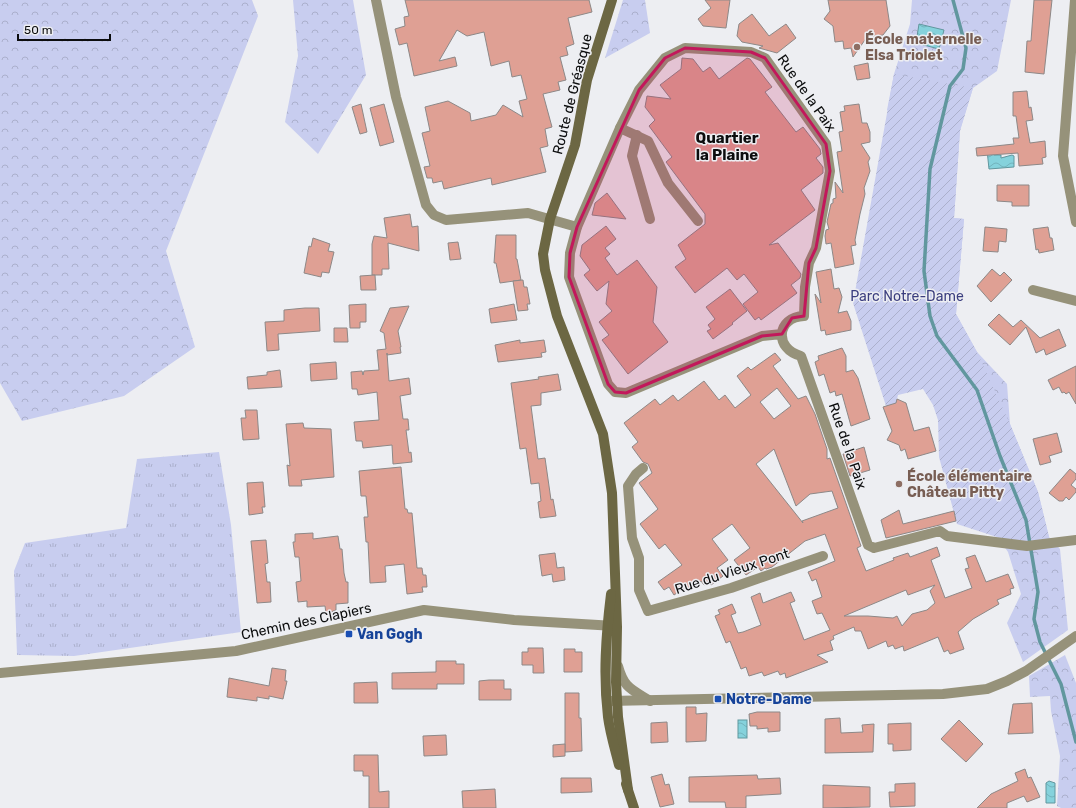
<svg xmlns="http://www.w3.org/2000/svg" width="1076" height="808" font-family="Rubik,sans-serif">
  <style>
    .grass { fill: url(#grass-tufts) }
    .forest { fill: url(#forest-crowns) }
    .garden { fill: url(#garden-furrows) }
    .water { fill: url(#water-waves); stroke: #61979e }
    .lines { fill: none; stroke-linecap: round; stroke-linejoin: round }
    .stream { stroke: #61979e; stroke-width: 3.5 }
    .building { fill: #dfa094; stroke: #8d8887; fill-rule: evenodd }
    .street { stroke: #96927a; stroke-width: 10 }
    .secondary { stroke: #6c6743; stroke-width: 10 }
    .marked { fill: #c2185b; fill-opacity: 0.2; stroke: #c2185b; stroke-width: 3; stroke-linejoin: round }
    .education-dot { fill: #8d6e63; stroke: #edeef2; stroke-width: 1.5 }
    .transit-dot { fill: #1a4fb4; stroke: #edeef2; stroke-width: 1.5 }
    .labels { text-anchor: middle; stroke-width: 3; stroke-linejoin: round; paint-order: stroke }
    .education-label { font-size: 14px; font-weight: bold; fill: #785e54; stroke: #edeef2; text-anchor: start }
    .street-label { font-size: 14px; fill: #0c0d0e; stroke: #edeef2 }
    .park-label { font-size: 14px; fill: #3b3e7f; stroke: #edeef2 }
    .transit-label { font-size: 14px; font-weight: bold; fill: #164399; stroke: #edeef2; text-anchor: start }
    .neighbourhood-label { font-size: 15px; font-weight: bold; fill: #0c0d0e; stroke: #edeef2 }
  </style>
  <defs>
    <pattern id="grass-tufts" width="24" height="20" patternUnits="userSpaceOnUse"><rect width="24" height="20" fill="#c8cdef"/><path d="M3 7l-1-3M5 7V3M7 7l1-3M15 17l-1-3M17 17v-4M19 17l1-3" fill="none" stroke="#abafcc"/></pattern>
    <pattern id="forest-crowns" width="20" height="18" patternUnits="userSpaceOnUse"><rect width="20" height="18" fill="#c8cdef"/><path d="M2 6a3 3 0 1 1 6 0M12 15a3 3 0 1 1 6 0" fill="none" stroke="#abafcc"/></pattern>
    <pattern id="garden-furrows" width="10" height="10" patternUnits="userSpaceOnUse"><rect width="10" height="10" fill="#c8cdef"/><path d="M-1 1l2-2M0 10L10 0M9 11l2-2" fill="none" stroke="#abafcc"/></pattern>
    <pattern id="water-waves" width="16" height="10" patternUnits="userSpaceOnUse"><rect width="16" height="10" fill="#85d2dc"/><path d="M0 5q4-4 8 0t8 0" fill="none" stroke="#72b3bc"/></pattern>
  </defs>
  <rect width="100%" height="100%" fill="#edeef2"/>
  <path class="grass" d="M219 452 231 525 241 632 74 656 17 655 14 571 25 543 126 528 137 459Z"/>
  <g class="forest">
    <path d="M0 0H252L258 16 166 251 195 347 124 396 22 421 0 383Z"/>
    <path d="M293 0H353L366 75 318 154 285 122 298 56Z"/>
    <path d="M623 0H645L650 33 605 58Z"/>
    <path d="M912 0H1011L997 71 973 88 960 130 954 218 964 219 956 314 977 352 1007 384 1010 424 1038 492 1049 537 1060 549 1068 630 1023 662 1007 623 1021 594 1008 552 980 512 923 120 887 110 894 74 910 24Z"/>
    <path d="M1065 655 1076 683V808H1061L1057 806 1060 756 1051 711 1050 696 1030 697 1029 676Z"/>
  </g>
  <path class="garden" d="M894 74 973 88 960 131 954 218 964 219 956 314 977 352 1010 424 1038 492 1049 537 1009 541 957 524 939 457 938 420 933 405 923 389 898 395 896 403 886 406 853 303Z"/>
  <g class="water">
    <path d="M919 24 944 30 939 49 916 43Z"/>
    <path d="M993 149 994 155H1001V158L1012 155 1014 156V167L989 169 987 150Z"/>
    <rect x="738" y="720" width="9" height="18"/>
    <path d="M1049 781 1055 783V803H1046V783Z"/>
  </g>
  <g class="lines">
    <path class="stream" d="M953 0 966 48 963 69 950 86 930 169 924 271 930 316 937 336 977 390 1000 456 1026 520 1038 592 1034 619 1040 642 1061 684 1076 742"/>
  </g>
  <g class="building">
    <path d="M405 0H589L592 12 568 18 574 44 566 47 568 55 560 57 566 80 558 82 560 90 543 94 552 127 545 129 548 146 540 148 546 172 492 185 491 178 444 189 442 181 433 183 432 178H427L424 167 430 166 422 133 430 131 425 107 448 101 470 113 471 121 496 115 503 105 523 117 519 101 527 99 521 75 512 77 509 61 491 66 484 32 467 36 457 30 439 61 455 57 457 66 414 76 407 43 399 45 395 29 405 26 404 17 409 16Z"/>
    <path d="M705 0H730L726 28 703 26 698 19 711 8Z"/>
    <path d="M828 0H886L890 26 883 35 867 37 853 57 851 48 844 49 843 41 835 42 833 26 824 19 830 11Z"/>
    <path d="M1034 0H1052L1044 74 1025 72 1027 41H1031Z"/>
    <path d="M752 14 769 36 786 24 796 38 777 53 759 48 763 46 742 42 737 36 739 24Z"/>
    <path d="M682 58 693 59 703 72 710 67 719 79 747 58 750 59 772 87 765 92 796 132 803 127 820 149 821 154 816 158 823 167V173L801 190 815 210 769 245 778 243 801 274 800 278 791 285 797 293 761 320 759 317 755 320 743 304 758 292 744 274 737 280 727 268 695 293 675 267 686 259 678 245 705 224V214L666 162 672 157 649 126 655 120 645 107 647 96 671 99 660 85 681 69Z"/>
    <path d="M868 63 870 78 857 80 854 66Z"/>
    <path d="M1027 91 1029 108 1031 107 1033 120 1026 121 1030 143 1045 141 1046 157 1042 158 1043 164 1019 166 1018 153 977 156 976 148 1014 144 1013 138H1019L1016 116H1013V92Z"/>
    <path d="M361 104 367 132 360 134 352 107Z"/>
    <path d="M384 104 394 142 380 146 370 108Z"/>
    <path d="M859 104 862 123H867L870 132V142L861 144 870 158 868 162 870 171 864 188 865 194 860 214 855 240 856 245 851 246 854 264 835 268 831 243 826 244 825 236 826 230 829 229 827 222 831 204 833 203V199L836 198 835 182 843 193 837 152 842 151 839 132 843 131 840 112 845 111 844 106Z"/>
    <path d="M997 185H1029V206H1012V202L997 201Z"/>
    <path d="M607 193 626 219 592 215 595 203Z"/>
    <path d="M410 214 412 227 418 226 419 251 388 243 389 269H382V275H372V244L374 236 387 238 384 218Z"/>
    <path d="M606 226 616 239 605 248 610 254 605 258 617 275 637 260 657 287 653 322 668 342 628 374 602 340 609 335 599 322 612 311 606 304 609 281 597 291 584 275 590 270 580 256 582 245Z"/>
    <path d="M985 227 1007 229 1006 242 999 241 998 252 983 251Z"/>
    <path d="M1048 227 1050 238H1052L1054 250 1039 253 1038 249 1036 250 1033 229Z"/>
    <path d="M496 235H516V259H517L521 280 500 283 496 263H494Z"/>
    <path d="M313 238 330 244 328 251 334 252 329 273 322 272 321 277 304 273 309 246 311 247Z"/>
    <path d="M458 242 461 259 450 260 448 243Z"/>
    <path d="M831 269 834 289 839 288 842 297 838 313 847 311 851 321V330L826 335 825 330 821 331 815 294 821 303 816 272Z"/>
    <path d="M992 269 1000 276 1004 272 1012 280 991 302 977 286Z"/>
    <path d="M375 275 376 290H361L360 276Z"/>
    <path d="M523 280 524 287H527L530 304H527L528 310 518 311 513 281Z"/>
    <path d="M730 289 747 311 732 323 733 324 713 339 707 331 711 329 708 325 715 319 706 307Z"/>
    <path d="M366 304V322H360V328H350L349 305Z"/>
    <path d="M514 304 517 320 491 323 489 309Z"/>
    <path d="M409 306 398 331 401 347H400L401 353 387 355V353L389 381 409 378 411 394 400 396 403 419H408L409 430H406L409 453 411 452 412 462 393 464 392 445 363 448 362 441H356L354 422 379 420 377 392 358 395 357 389H352L351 372 362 371 363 375 364 371 379 370 377 350 386 349 384 333 380 331 390 308Z"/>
    <path d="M305 308H319L320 331 278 334 279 350 267 351 265 322 284 321V310Z"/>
    <path d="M999 314 1013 327 1021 320 1040 338 1059 329 1066 346 1046 355 1044 349 1036 353 1026 327 1010 345 988 325Z"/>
    <path d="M334 328H347L348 342H334Z"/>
    <path d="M520 340V343L544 340 546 352 541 353 542 357 498 362 495 345Z"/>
    <path d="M842 348 846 356V372L853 370 858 378 870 419 851 426 842 394 836 396 835 391 830 393 824 374 819 376 815 362 819 360 818 356Z"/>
    <path d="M775 353 781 360 773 366 798 399 806 396 815 414 827 449V459L830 458 861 546 857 548 866 571 894 560 893 558 908 553 910 557 937 547 940 556 931 560 945 598 972 588 965 569 969 568 966 558 975 555 986 582 1008 574 1014 588 1010 589 1011 594 997 600 999 604 973 619 958 632 964 649 950 654 948 650 944 652 938 637 904 651 903 646 895 649 893 645 888 647 886 641 868 649 861 631H855L854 627 833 636 834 639 830 641 833 650 817 655 828 662 786 678 785 673 780 675 778 671 764 676 762 672 749 676 746 667 741 669 730 641 726 643 715 616 720 614 718 610 732 604 736 613 731 615 738 633 743 632 761 625 751 597 760 593 763 603 791 592 795 601 790 603 804 640 830 630 822 613 817 614 812 601 822 597 816 579 812 581 808 572 835 561 825 534 805 541 772 567 766 569 765 568 761 571 758 567 746 575 734 560 750 548 732 524 712 539 728 560 717 568 723 576 711 585 708 582 704 585 701 581 689 590 687 586 674 595 669 587 664 590 658 582 682 565 665 544 659 549 640 524 658 509 639 483 652 473 648 464 643 462 632 447 638 442 624 423 655 399 660 405 673 395 678 401 704 381 719 400 725 395 735 408 751 395 737 376 748 367 751 370ZM777 388 791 406 774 419 760 402ZM774 449 796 506 810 494 832 491 838 508 802 521 803 523 756 464ZM935 585 930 591 935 603 927 610 912 614 902 626 897 616 893 618 868 616H844L906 590 908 595Z"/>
    <path d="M336 362 337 379 311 381 310 364Z"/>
    <path d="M1076 366V404L1069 392 1066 394 1064 392 1062 393 1059 387 1053 390 1048 380Z"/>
    <path d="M280 370 282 387 248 389 247 377 267 375V372Z"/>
    <path d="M558 374 561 390 541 393V405L531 406 538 459 545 458 551 500 553 499 556 516 540 518 538 502 541 501 539 483 531 484 526 448 520 449 511 383 539 379 538 377Z"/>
    <path d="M897 399 906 403 914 431 929 427 936 451 908 459 905 449 901 451 899 445 887 440 892 431 883 407 896 403Z"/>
    <path d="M245 410H257L259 439 243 440 241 418H246Z"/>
    <path d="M303 423 304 428 331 429 334 477 301 480 302 486H289L287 465 290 466 286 424Z"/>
    <path d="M1057 433 1062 452 1049 456 1051 462 1040 465 1033 439Z"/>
    <path d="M864 447 870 470 850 476 843 454Z"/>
    <path d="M401 467 405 509H407L408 513H412L417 568H422L423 575H426L427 587H422L423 592 407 594 404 564 385 566 386 582 370 583 368 542H366L364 517H368L366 496H361L359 471Z"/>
    <path d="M1070 469 1076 474V479L1071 485 1076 489V492L1069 500 1066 497 1063 501H1059L1049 493Z"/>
    <path d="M263 482 265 507H262L263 513 249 515 247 483Z"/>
    <path d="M899 510 903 524 954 511 956 521 886 538 881 520Z"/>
    <path d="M313 533V539L338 536 340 549H342L344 573 346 582H348V603L336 604V610L326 614 325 606 307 607V601L298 602 296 582 301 581 299 557H295L293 542H295V534Z"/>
    <path d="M266 540 268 563 265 564 267 582H270L271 602 257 603 251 541Z"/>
    <path d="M555 553 557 568 564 567 565 580 553 582 552 574 542 576 539 555Z"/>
    <path d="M528 648H543L544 673H533V665H522V652H528Z"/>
    <path d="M564 649H575V652H582V672H564Z"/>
    <path d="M436 661H456V664H464V684H437V689H392V673L436 672Z"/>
    <path d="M272 668 286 670 285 681H287L283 699 269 696V699L257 697V701L227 697 229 678 269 686Z"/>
    <path d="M489 680H504V689H511V700H479V681Z"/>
    <path d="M377 682 378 703H354V683Z"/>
    <path d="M565 693H579V718H581L582 751 565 752Z"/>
    <path d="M1032 703 1033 733 1008 734 1013 704Z"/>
    <path d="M686 707H696V714L707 713 706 741 686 742Z"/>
    <path d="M757 712H780V731L768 732V728L757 729V726H750L749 714Z"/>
    <path d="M840 718 841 733 863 732 862 725 874 724 873 752 825 753V719Z"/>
    <path d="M959 720 983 744 966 762 941 739Z"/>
    <path d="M667 722 668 742 651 743V723Z"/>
    <path d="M911 723V750L893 751V744H888V724Z"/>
    <path d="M446 735 447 755 424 756 423 736Z"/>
    <path d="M565 744V756L553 757V745Z"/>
    <path d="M354 755H378L379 792 389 791V808H369V776H363V771H354Z"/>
    <path d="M1025 769 1028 778 1031 777 1040 797 1027 802 1024 796 1007 803V808H977L991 794 1018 781 1015 773Z"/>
    <path d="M662 774 665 785 669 784 674 804 660 807 651 777Z"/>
    <path d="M757 775 758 779 780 778 781 794 746 796V808H726L725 802H689V777Z"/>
    <path d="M561 778H591L592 792 561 793Z"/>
    <path d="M915 783V806L890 807 889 792H895V784Z"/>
    <path d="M823 785 870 787V807L823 808Z"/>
    <path d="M495 789 496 808H463L462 791Z"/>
  </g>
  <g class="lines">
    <g class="street">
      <path d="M376 0 396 97 426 205 434 215 446 220 528 213 577 227"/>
      <path d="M1075 0 1063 156 1076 222"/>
      <path d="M620 128 648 141 668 183 698 221"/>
      <path d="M637 135 632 156 650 219"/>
      <path d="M1033 290 1076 301"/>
      <path d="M782 334 762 336 626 393 615 392 608 384 569 277 570 253 577 227 620 128 639 90 665 58 685 48 751 52 765 58 826 144 830 171 816 248 809 263 805 287 804 316C776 317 774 349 801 356L868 545 874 548 940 531 947 536 1027 546 1076 540"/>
      <path d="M643 468 636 474 628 486 632 538 639 558V590L648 611 731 588 823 556"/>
      <path d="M618 666C624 688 631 689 650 701"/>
      <path d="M0 673 236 651 424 610 514 620 615 626"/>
      <path d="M609 701 943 694 987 689 1007 681 1026 671 1076 636"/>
    </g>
    <g class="secondary">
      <path d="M612 0 587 80 575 145 550 219 543 254 545 270 557 316 603 434 612 493 617 627 616 682 618 717 628 790"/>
      <path d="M611 594C606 635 603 675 608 717 610 733 615 749 619 765"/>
      <path d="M626 784 634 808"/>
    </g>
  </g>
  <path class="marked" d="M685 48 751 52 765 58 826 144 830 171 816 248 809 263 804 316 792 318 782 334 762 336 626 393 615 392 608 384 569 277 570 253 577 227 639 90 665 58Z"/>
  <g class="education-dot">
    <circle cx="857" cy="47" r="4"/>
    <circle cx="899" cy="484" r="4"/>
  </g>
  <g class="transit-dot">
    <rect x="345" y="630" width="8" height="8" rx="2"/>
    <rect x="714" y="695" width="8" height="8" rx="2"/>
  </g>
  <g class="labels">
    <g class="education-label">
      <text x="865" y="44">École maternelle<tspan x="865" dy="16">Elsa Triolet</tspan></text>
      <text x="907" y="481">École élémentaire<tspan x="907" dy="16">Château Pitty</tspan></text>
    </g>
    <g class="street-label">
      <text transform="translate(807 93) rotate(55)" y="5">Rue de la Paix</text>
      <text transform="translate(572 94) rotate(-76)" y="5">Route de Gréasque</text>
      <text transform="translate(848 446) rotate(71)" y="5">Rue de la Paix</text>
      <text transform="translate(732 571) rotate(-18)" y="5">Rue du Vieux Pont</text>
      <text transform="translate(306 621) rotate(-12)" y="5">Chemin des Clapiers</text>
    </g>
    <g class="park-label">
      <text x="907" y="301">Parc Notre-Dame</text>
    </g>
    <g class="transit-label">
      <text x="357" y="639">Van Gogh</text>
      <text x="726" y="704">Notre-Dame</text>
    </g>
    <g class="neighbourhood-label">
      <text x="727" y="143">Quartier<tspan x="727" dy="17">la Plaine</tspan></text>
    </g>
  </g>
  <path d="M18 34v6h92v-6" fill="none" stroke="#0c0d0e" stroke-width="2"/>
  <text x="24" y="34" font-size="12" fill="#0c0d0e" stroke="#edeef2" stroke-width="3" paint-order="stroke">50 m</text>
</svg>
